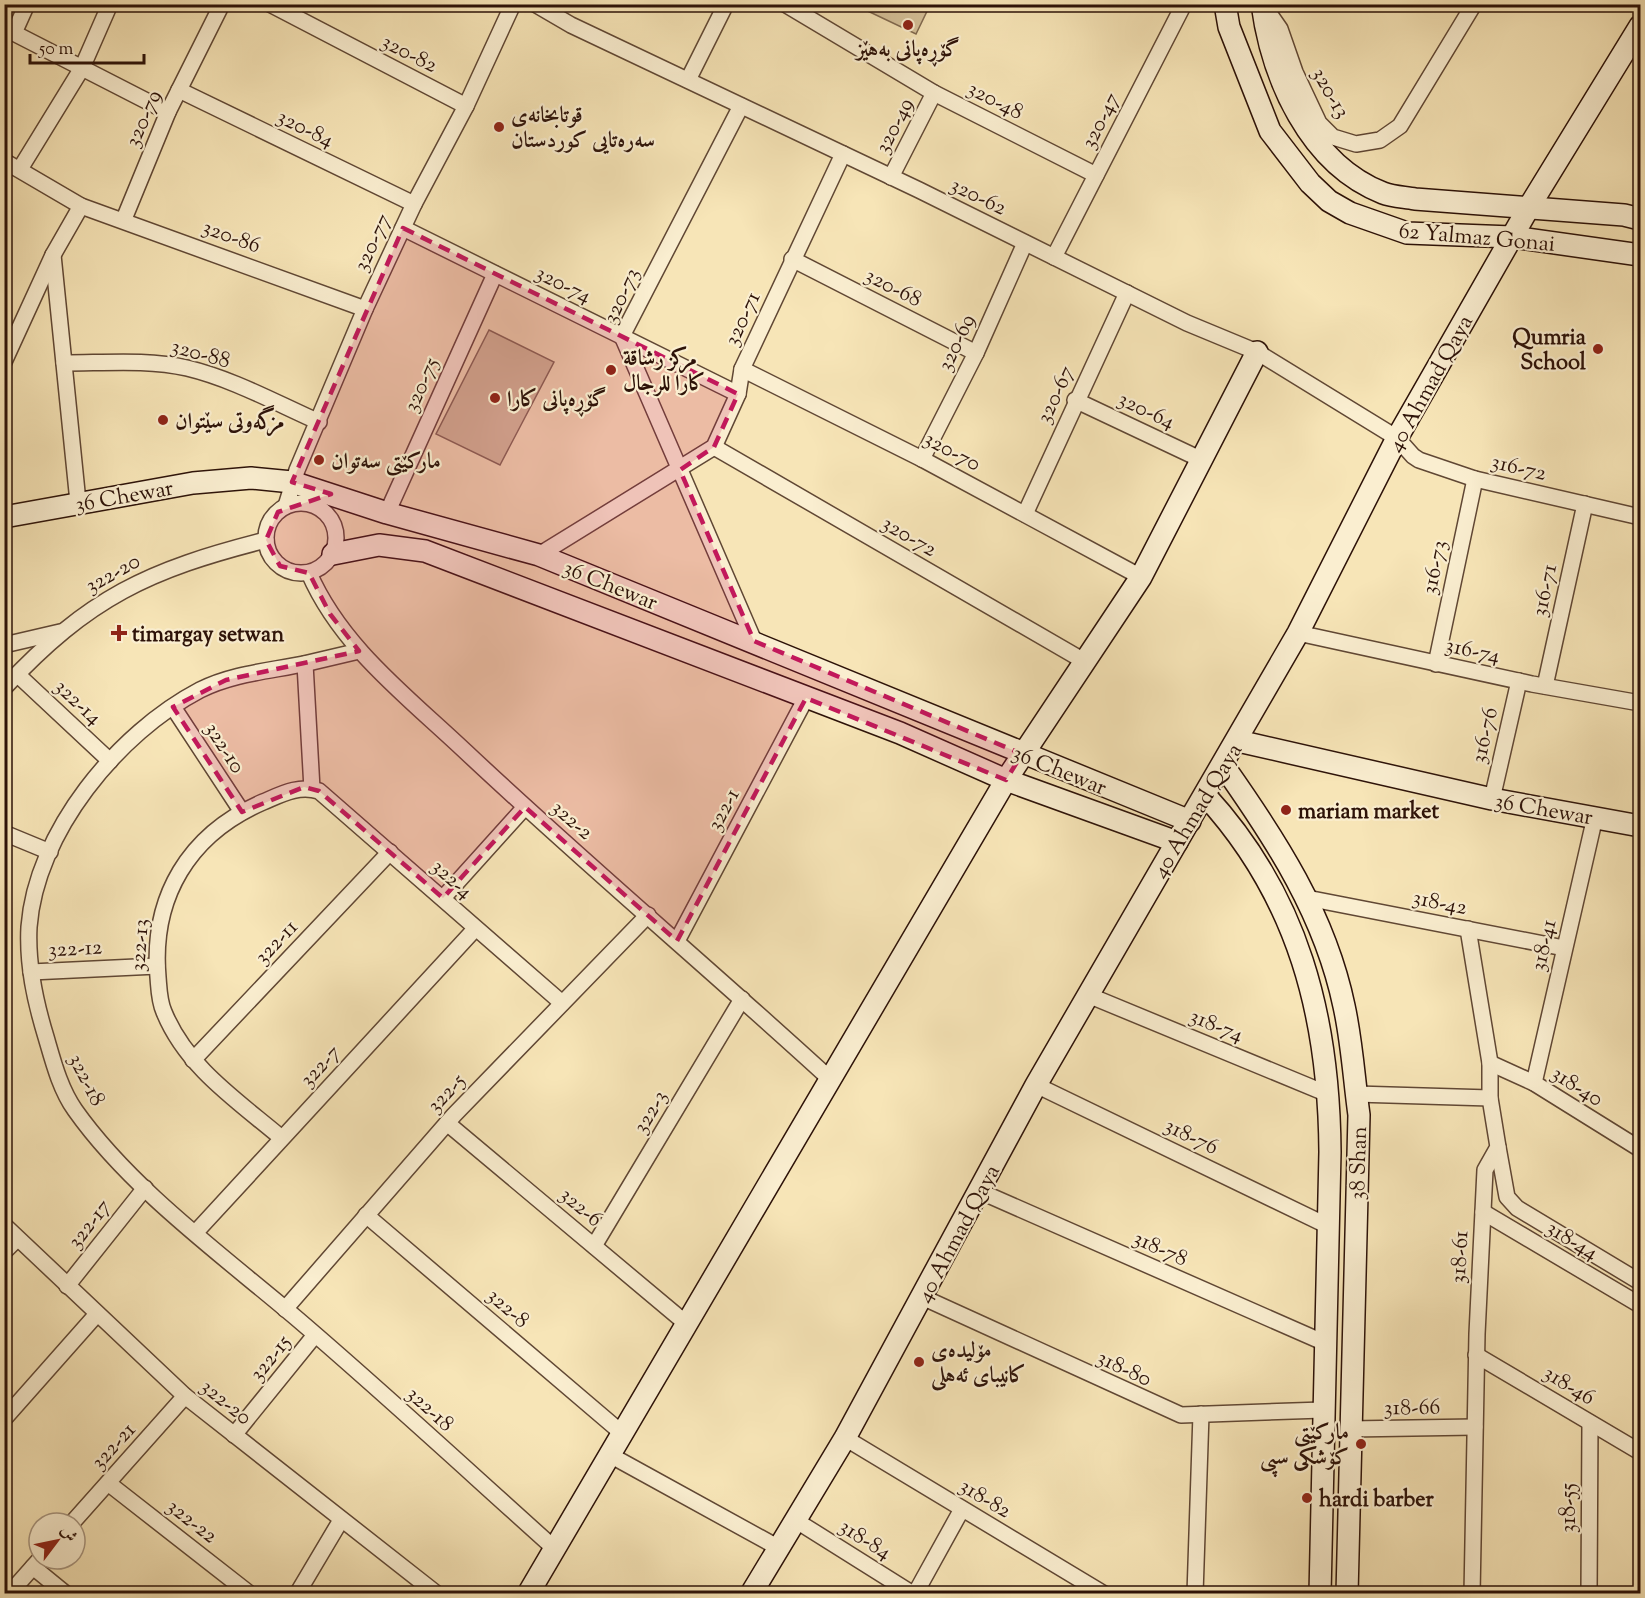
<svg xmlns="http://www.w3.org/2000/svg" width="1645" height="1598" font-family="'Sorts Mill Goudy',Amiri,serif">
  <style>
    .green { fill: #d5c199; stroke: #816a50; stroke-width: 1.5 }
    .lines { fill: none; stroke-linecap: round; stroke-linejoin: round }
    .street-casing { stroke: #604734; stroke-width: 18 }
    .secondary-casing { stroke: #2d1208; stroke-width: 24 }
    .street { stroke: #faeed0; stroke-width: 15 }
    .secondary { stroke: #faeed0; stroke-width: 21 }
    .marked { fill: #c2185b; fill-opacity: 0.2; stroke: #c2185b; stroke-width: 4.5; stroke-dasharray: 12 8; stroke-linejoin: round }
    .poi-dot { fill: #8f2418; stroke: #faeed0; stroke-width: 2 }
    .labels { text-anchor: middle; stroke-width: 4.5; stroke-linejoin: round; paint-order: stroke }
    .poi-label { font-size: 22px; font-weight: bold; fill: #2d1208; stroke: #faeed0; text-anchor: start }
    .street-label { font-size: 22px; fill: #2d1208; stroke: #faeed0 }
  </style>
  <rect width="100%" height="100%" fill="#f7e5b7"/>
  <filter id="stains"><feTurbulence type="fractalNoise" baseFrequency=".00333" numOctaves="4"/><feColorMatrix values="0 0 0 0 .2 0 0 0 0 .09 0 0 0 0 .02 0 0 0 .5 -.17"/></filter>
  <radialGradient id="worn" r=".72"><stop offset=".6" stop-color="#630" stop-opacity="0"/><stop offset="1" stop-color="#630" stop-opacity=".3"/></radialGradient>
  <g class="green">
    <path d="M855 5 930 4V5L916 34Z"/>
    <path d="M489 330 554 362 500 465 436 434Z"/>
  </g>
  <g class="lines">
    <g class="street-casing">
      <g id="street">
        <path d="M270 4 466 106"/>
        <path d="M535 4 571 25 919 190 1187 323 1257 352 1397 438 1413 456 1419 460 1475 479 1640 517"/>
        <path d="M785 4 934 93 1096 175"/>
        <path d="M1264 6 1280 29 1295 72 1319 123 1333 137 1356 144 1380 140 1400 126 1474 4"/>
        <path d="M4 28 168 112"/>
        <path d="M14 33 27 4"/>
        <path d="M688 80 726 4"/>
        <path d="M179 90 414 204"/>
        <path d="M741 106 622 336 754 641"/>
        <path d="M4 161 81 206 365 309"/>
        <path d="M20 169 82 68 110 4"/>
        <path d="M891 177 934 93"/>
        <path d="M124 219 168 112 222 4"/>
        <path d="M403 228 738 394"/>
        <path d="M53 255 78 502"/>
        <path d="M1054 257 1184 4"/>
        <path d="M792 259 976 353"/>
        <path d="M4 362 53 255 81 206"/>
        <path d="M64 363C105 363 148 359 187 368 233 379 276 403 319 422"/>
        <path d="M742 369 922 459 1141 577"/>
        <path d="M1075 400 1200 459"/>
        <path d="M714 447 1084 661"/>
        <path d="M922 459 976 353 1025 243"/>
        <circle cx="301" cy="538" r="35"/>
        <path d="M286 506 297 470 365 309 414 204 466 106 513 4"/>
        <path d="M387 513 495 274"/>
        <path d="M1025 514 1127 293"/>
        <path d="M539 555 714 447 738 394 742 369 843 154"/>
        <path d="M309 573C341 647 408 697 466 752 585 864 710 969 830 1079"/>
        <path d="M1298 633 1532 684 1640 703"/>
        <path d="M4 645 60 632"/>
        <path d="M359 651C342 655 325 659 308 663 271 671 234 673 200 690 118 733 36 832 29 927 27 965 35 1001 46 1037 53 1061 60 1089 75 1110 130 1188 222 1255 295 1317 383 1392 468 1471 555 1549"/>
        <path d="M305 664 312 789"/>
        <path d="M1436 664 1475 479"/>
        <path d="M18 675 110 761"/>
        <path d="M1545 686 1585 504"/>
        <path d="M4 688C89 597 148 570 266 540"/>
        <path d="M173 707 242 812"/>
        <path d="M1492 799 1519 681"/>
        <path d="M4 833 50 852"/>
        <path d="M443 898 525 807"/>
        <path d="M1307 898 1564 948"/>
        <path d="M1468 929 1490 1063V1098L1498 1147 1485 1170 1477 1334 1472 1594"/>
        <path d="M677 941 806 698"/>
        <path d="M31 972 157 966"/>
        <path d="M1088 995 1330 1095"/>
        <path d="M193 1060 390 852"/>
        <path d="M1490 1063 1534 1083 1640 1149"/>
        <path d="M1534 1083 1595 817"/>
        <path d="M1036 1085 1328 1226"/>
        <path d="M1356 1094 1490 1098"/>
        <path d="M447 1123 688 1325"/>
        <path d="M280 1140 278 1135C235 1099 186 1066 164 1012 159 1001 159 989 158 977 151 897 189 834 263 802 282 794 298 785 319 791L562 1003"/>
        <path d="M1498 1147 1507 1197 1517 1208 1640 1282"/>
        <path d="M979 1191 1325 1343"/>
        <path d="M1483 1212 1640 1305"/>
        <path d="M366 1215 623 1434"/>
        <path d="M4 1225 185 1396 437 1594"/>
        <path d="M196 1232 475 929"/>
        <path d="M594 1246 742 999"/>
        <path d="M4 1252 17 1239"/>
        <path d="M67 1286 145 1188"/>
        <path d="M922 1297 1181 1415 1323 1410"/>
        <path d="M285 1309 454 1115 648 915"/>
        <path d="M1476 1355 1640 1452"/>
        <path d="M4 1419 97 1314"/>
        <path d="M1350 1429 1475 1427"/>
        <path d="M234 1435 315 1335"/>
        <path d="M845 1438 1104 1594"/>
        <path d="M610 1455 779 1548"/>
        <path d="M108 1483 250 1594"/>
        <path d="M795 1520 913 1594"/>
        <path d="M72 1523 185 1396"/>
        <path d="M33 1567 66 1594"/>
        <path d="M9 1594 40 1559"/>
        <path d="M297 1594 341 1520"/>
        <path d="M915 1594 962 1509"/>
        <path d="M1195 1594 1201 1414"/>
        <path d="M1589 1594 1590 1423"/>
      </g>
    </g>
    <g class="secondary-casing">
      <g id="secondary">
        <path d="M1225 4 1229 27 1270 131 1310 183 1329 201 1350 213 1407 233 1512 237 1640 255"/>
        <path d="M1262 4C1272 78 1309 164 1383 193 1393 197 1405 197 1415 199L1624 215 1640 219"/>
        <path d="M4 517 193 483 251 478 292 482 387 513 539 555 1190 821"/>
        <path d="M333 554 379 545 425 551 900 733 1006 780 1177 842"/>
        <path d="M1238 741 1492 799 1640 826"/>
        <path d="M1223 765C1276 840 1325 915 1344 1006 1352 1042 1354 1079 1359 1115L1347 1594"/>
        <path d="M1205 795C1299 897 1329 1017 1330 1152L1320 1594"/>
        <path d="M528 1594 1006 780 1141 577 1257 352"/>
        <path d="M751 1594 845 1438 1036 1085 1298 633 1397 438 1529 207 1640 26"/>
      </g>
    </g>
    <use href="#street" class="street"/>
    <use href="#secondary" class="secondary"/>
  </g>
  <path class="marked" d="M403 228 738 394 714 447 680 470 754 641 1022 754 1006 780 806 698 677 941 525 807 443 898 319 791 304 787 242 812 173 707 226 680 359 651 330 614 309 573 280 566 266 540 278 512 331 494 292 482Z"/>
  <g class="poi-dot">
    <circle cx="908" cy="25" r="6"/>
    <circle cx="499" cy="127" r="6"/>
    <circle cx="1598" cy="349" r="6"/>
    <circle cx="611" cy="370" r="6"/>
    <circle cx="495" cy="398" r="6"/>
    <circle cx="163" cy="420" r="6"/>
    <circle cx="319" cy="460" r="6"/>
    <path d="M116 624h6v6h6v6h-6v6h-6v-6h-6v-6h6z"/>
    <circle cx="1286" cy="810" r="6"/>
    <circle cx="919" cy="1362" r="6"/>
    <circle cx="1361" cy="1444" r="6"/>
    <circle cx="1307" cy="1498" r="6"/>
  </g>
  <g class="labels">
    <g class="poi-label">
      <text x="908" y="56" text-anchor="middle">گۆڕەپانی بەهێز</text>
      <text x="511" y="122">قوتابخانەی<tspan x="511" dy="25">سەرەتایی کوردستان</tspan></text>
      <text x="1586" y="344" text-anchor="end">Qumria<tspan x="1586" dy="25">School</tspan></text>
      <text x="623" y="365">مركز رشاقة<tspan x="623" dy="25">كارا للرجال</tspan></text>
      <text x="507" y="406">گۆڕەپانی کارا</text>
      <text x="175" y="428">مزگەوتی سێتوان</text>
      <text x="331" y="468">مارکێتی سەتوان</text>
      <text x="132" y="641">timargay setwan</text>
      <text x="1298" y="818">mariam market</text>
      <text x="931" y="1357">مۆلیدەی<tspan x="931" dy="25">کانیبای ئەهلی</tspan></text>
      <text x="1349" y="1439" text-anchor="end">مارکێتی<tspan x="1349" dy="25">کۆشکی سپی</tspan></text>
      <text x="1319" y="1506">hardi barber</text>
    </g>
    <g class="street-label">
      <text transform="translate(410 52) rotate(27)" y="8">320-82</text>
      <text transform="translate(1332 92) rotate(60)" y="8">320-13</text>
      <text transform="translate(996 99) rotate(27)" y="8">320-48</text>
      <text transform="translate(142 118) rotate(-66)" y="8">320-79</text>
      <text transform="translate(1099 120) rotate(-63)" y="8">320-47</text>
      <text transform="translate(893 125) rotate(-63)" y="8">320-49</text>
      <text transform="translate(306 127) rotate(26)" y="8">320-84</text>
      <text transform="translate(979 195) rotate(26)" y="8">320-62</text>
      <text transform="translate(232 235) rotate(20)" y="8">320-86</text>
      <text transform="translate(1477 236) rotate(5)" y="8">62 Yalmaz Gonai</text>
      <text transform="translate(371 242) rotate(-65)" y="8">320-77</text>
      <text transform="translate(564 283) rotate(26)" y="8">320-74</text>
      <text transform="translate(894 286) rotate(27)" y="8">320-68</text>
      <text transform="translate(620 295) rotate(-65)" y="8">320-73</text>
      <text transform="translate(741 318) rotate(-65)" y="8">320-71</text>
      <text transform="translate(955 342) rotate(-65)" y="8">320-69</text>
      <text transform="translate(201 352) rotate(15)" y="8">320-88</text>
      <text transform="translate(1429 383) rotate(-61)" y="8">40 Ahmad Qaya</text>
      <text transform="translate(420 384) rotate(-66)" y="8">320-75</text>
      <text transform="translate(1054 394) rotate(-65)" y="8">320-67</text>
      <text transform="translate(1147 409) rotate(25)" y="8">320-64</text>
      <text transform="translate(953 450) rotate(28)" y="8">320-70</text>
      <text transform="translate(1519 466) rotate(13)" y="8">316-72</text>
      <text transform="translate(124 495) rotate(-10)" y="8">36 Chewar</text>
      <text transform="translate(910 535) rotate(30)" y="8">320-72</text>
      <text transform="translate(1433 567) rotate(-78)" y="8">316-73</text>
      <text transform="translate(112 572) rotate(-29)" y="8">322-20</text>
      <text transform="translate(611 584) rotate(22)" y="8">36 Chewar</text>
      <text transform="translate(1543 590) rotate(-78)" y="8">316-71</text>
      <text transform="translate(1473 649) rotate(12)" y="8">316-74</text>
      <text transform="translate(79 701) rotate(43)" y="8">322-14</text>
      <text transform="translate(1483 735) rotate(-77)" y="8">316-76</text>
      <text transform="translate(226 747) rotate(57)" y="8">322-10</text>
      <text transform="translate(1060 769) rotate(22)" y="8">36 Chewar</text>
      <text transform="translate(1544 808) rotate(10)" y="8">36 Chewar</text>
      <text transform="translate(722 809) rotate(-62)" y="8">322-1</text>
      <text transform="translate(1196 810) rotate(-59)" y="8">40 Ahmad Qaya</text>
      <text transform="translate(573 819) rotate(41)" y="8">322-2</text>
      <text transform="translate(453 878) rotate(42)" y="8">322-4</text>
      <text transform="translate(1440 901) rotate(11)" y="8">318-42</text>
      <text transform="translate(275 941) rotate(-47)" y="8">322-11</text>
      <text transform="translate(138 945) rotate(-86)" y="8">322-13</text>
      <text transform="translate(1542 945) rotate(-77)" y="8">318-41</text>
      <text transform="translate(75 947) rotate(-3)" y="8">322-12</text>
      <text transform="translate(1217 1024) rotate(22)" y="8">318-74</text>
      <text transform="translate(319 1065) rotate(-47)" y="8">322-7</text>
      <text transform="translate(88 1079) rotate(63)" y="8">322-18</text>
      <text transform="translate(1578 1085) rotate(32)" y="8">318-40</text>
      <text transform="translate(445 1092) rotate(-47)" y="8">322-5</text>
      <text transform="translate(649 1111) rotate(-59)" y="8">322-3</text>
      <text transform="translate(1192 1135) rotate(26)" y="8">318-76</text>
      <text transform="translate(1357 1163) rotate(-88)" y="8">38 Shan</text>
      <text transform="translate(582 1206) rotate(40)" y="8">322-6</text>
      <text transform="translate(88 1223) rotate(-52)" y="8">322-17</text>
      <text transform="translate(957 1233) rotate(-62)" y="8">40 Ahmad Qaya</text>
      <text transform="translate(1573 1239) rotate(31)" y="8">318-44</text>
      <text transform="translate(1161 1247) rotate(24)" y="8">318-78</text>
      <text transform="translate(1458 1257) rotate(-87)" y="8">318-61</text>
      <text transform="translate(509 1307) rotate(41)" y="8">322-8</text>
      <text transform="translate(269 1357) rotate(-51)" y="8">322-15</text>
      <text transform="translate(1125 1367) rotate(25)" y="8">318-80</text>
      <text transform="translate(1570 1384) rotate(31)" y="8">318-46</text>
      <text transform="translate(227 1401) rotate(39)" y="8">322-20</text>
      <text transform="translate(1412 1406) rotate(-1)" y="8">318-66</text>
      <text transform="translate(431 1408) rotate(42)" y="8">322-18</text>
      <text transform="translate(112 1445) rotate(-48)" y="8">322-21</text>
      <text transform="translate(986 1497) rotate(31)" y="8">318-82</text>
      <text transform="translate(1567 1508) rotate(-90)" y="8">318-55</text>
      <text transform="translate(193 1520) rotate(38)" y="8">322-22</text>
      <text transform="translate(866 1538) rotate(32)" y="8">318-84</text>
    </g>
  </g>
  <rect width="1645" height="1598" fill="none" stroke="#f7e5b7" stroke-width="24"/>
  <rect x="6" y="6" width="1633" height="1586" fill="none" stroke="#2d1208" stroke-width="3"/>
  <rect x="12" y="12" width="1621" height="1574" fill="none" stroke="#2d1208" stroke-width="1.5"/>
  <g transform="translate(57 1541) rotate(58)"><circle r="28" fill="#faeed0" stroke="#a89680" stroke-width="1.5"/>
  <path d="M0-4.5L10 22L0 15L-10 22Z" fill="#8f2418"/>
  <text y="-9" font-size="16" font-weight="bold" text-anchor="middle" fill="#2d1208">ش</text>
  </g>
  <path d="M30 54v9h114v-9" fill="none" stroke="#2d1208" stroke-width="3"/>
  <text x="39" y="54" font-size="18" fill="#2d1208" stroke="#faeed0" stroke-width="4.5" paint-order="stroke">50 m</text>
  <rect width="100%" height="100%" filter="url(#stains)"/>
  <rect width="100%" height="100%" fill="url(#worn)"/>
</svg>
